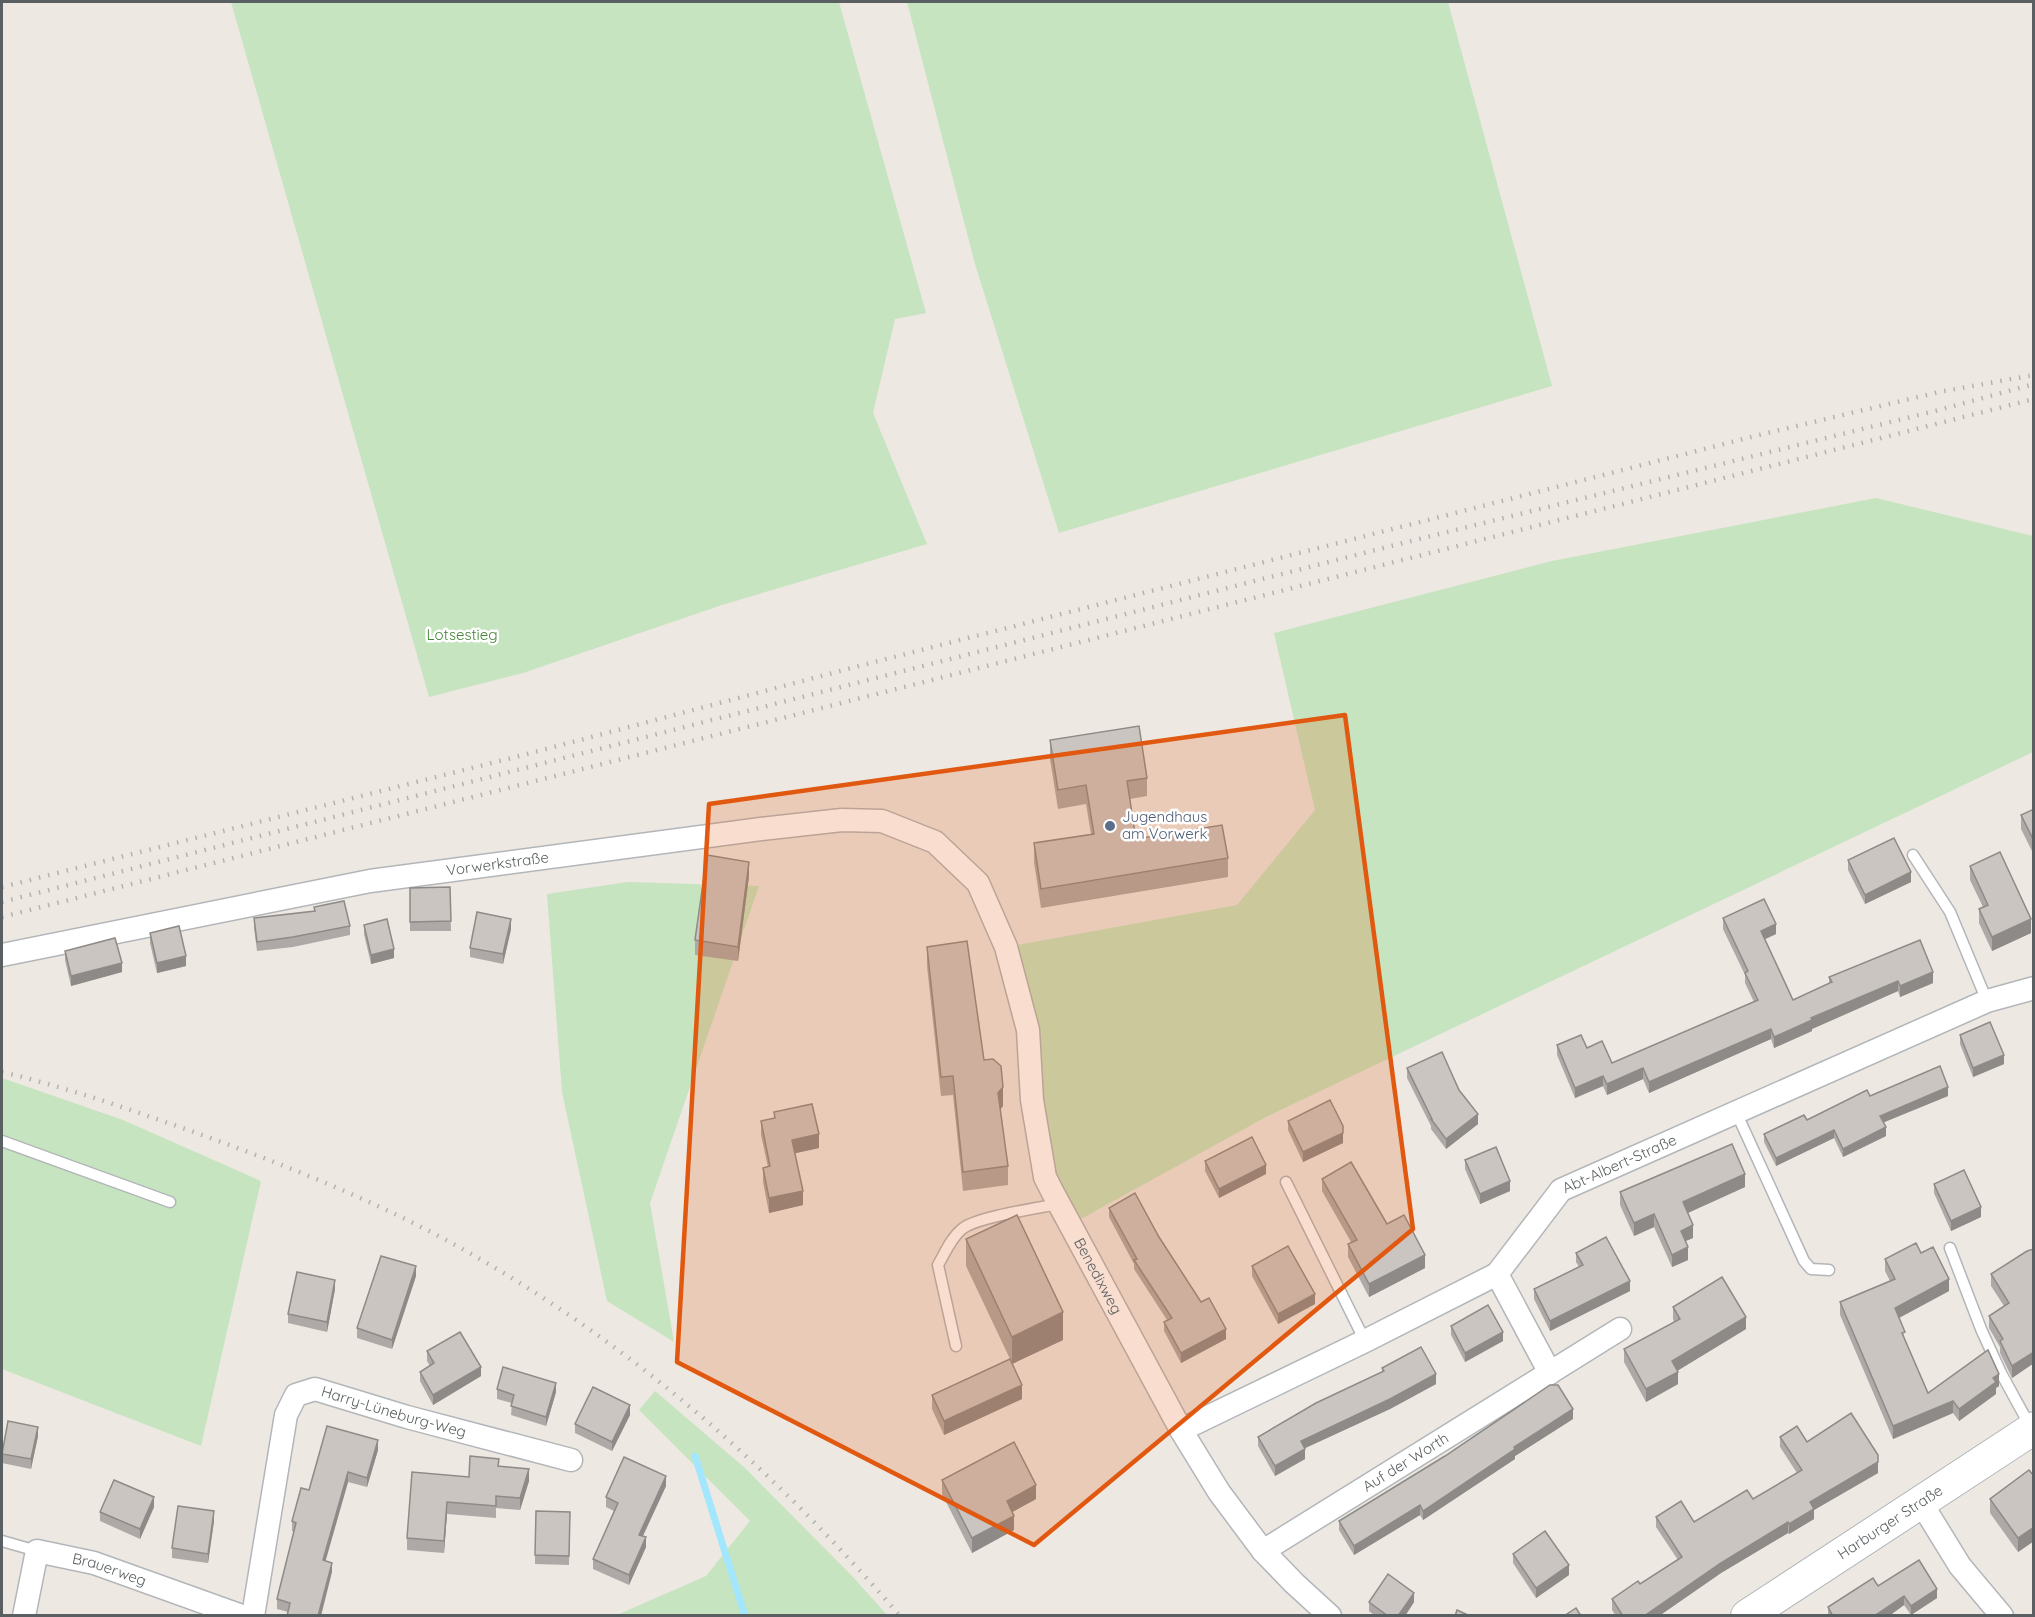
<svg xmlns="http://www.w3.org/2000/svg" width="2035" height="1617" font-family="Quicksand,sans-serif">
  <style>
    .green { fill: #c6e4bf }
    .lines { fill: none; stroke-linecap: round; stroke-linejoin: round }
    .stream { stroke: #a2e7fd; stroke-width: 7 }
    .lane-casing { stroke: #b3b6b9; stroke-width: 13 }
    .street-casing { stroke: #b3b6b9; stroke-width: 25 }
    .secondary-casing { stroke: #b1b6b9; stroke-width: 34 }
    .lane { stroke: #fff; stroke-width: 10 }
    .street { stroke: #fff; stroke-width: 22 }
    .secondary { stroke: #fff; stroke-width: 32 }
    .rail { stroke: #b1b2b2; stroke-width: 4.5; stroke-dasharray: 1.5 8; stroke-linecap: butt }
    .wall { fill: #aea9a6 }
    .shaded-wall { fill: #8d8a87 }
    .building { fill: #cac5c1; stroke: #8d8a87; stroke-width: 1.5 }
    .marked { fill: #e15910; fill-opacity: 0.2; stroke: #e15910; stroke-width: 4.5; stroke-linejoin: round }
    .service-dot { fill: #5c6f8a; stroke: #fff; stroke-width: 2 }
    .labels { text-anchor: middle; stroke-width: 5; stroke-linejoin: round; paint-order: stroke }
    .park-label { font-size: 15px; fill: #438537; stroke: #fff }
    .service-label { font-size: 15px; fill: #4e5e75; stroke: #fff; text-anchor: start }
    .street-label { font-size: 15px; fill: #5a6062; stroke: #fff }
  </style>
  <rect width="100%" height="100%" fill="#ede8e2"/>
  <g class="green">
    <path d="M231 2H839L926 313 895 319 873 413 927 544 722 605 523 673 429 697Z"/>
    <path d="M907 2H1448L1552 386 1059 533 975 264Z"/>
    <path d="M1876 498 2033 536V752L1266 1117 1070 1225 1064 1214 1006 947 1237 905 1315 810 1274 633 1552 561Z"/>
    <path d="M628 882 759 886 650 1203 674 1342 607 1301 562 1092 547 894Z"/>
    <path d="M2 1078 123 1120 261 1181 201 1446 2 1369Z"/>
    <path d="M655 1391 745 1468 853 1577 887 1615H617L706 1576 750 1521 639 1410Z"/>
  </g>
  <g class="lines">
    <path class="stream" d="M695 1456 745 1616"/>
    <g class="lane-casing">
      <g id="lane">
        <path d="M1913 855 1950 912 1987 1001"/>
        <path d="M1736 1112 1804 1261 1811 1269 1829 1270"/>
        <path d="M2 1141 170 1202"/>
        <path d="M1286 1182 1365 1341"/>
        <path d="M1950 1248 1981 1329 2001 1373 2030 1426"/>
        <path d="M956 1346 938 1265C945 1253 951 1238 962 1229 976 1217 1038 1208 1058 1204"/>
        <path d="M2 1541 37 1551"/>
      </g>
    </g>
    <g class="street-casing">
      <g id="street">
        <path id="s1" d="M2 955 370 881 761 829 842 820 882 821 935 842 978 883 1006 947 1028 1030 1032 1100 1045 1177 1052 1191 1181 1430 1219 1492 1263 1551 1294 1583 1330 1616"/>
        <path d="M1497 1274 1550 1373"/>
        <path id="s2" d="M1181 1430 1365 1341 1497 1274 1561 1190 1987 1001 2034 988"/>
        <path d="M1920 1501 1960 1566 2002 1616"/>
        <path id="s3" d="M1263 1551 1620 1329"/>
        <path id="s4" d="M24 1616 37 1551 94 1563 242 1616"/>
        <path id="s5" d="M253 1616 286 1415 296 1395 315 1389 407 1417 571 1460"/>
      </g>
    </g>
    <g class="secondary-casing">
      <g id="secondary">
        <path id="s6" d="M1747 1616 2034 1428"/>
      </g>
    </g>
    <use href="#lane" class="lane"/>
    <use href="#street" class="street"/>
    <use href="#secondary" class="secondary"/>
    <g class="rail">
      <path d="M2 887 531 753 859 666 1759 435 1939 392 2034 375"/>
      <path d="M2 902 1399 544 1939 410 2034 384"/>
      <path d="M2 917 2034 399"/>
      <path d="M2 1072C66 1087 128 1109 191 1131 280 1163 374 1200 457 1246 628 1341 773 1468 900 1616"/>
    </g>
  </g>
  <g class="wall">
    <path d="M1050 740 1147 778V796L1130 799 1136 839 1228 858V877L1041 908 1034 862V843L1091 834 1086 804 1058 809 1050 759Z"/>
    <path d="M2034 809V855L2021 829V815Z"/>
    <path d="M1848 860 1911 882 1865 904 1848 870Z"/>
    <path d="M1970 866 2031 933 1992 951 1979 923V909L1983 907 1970 880Z"/>
    <path d="M749 876 738 961 695 955V940Z"/>
    <path d="M450 887 451 931H410V888Z"/>
    <path d="M314 907 350 926V935L293 947 257 951 254 928V918L314 911Z"/>
    <path d="M1723 918 1776 934 1765 939 1793 1000 1829 983V977L1933 983 1900 997 1898 991 1812 1029V1031L1774 1048 1771 1039 1649 1093 1643 1079 1607 1095 1603 1086 1575 1098 1557 1055V1045L1587 1048 1612 1063 1754 1002 1745 983V975L1723 929Z"/>
    <path d="M364 925 394 958 371 964 364 934Z"/>
    <path d="M511 929 503 964 470 957V948Z"/>
    <path d="M150 933 186 966 157 973 150 943Z"/>
    <path d="M927 947 1003 1106 1000 1110 1008 1166V1185L963 1191 953 1095 941 1096 927 966Z"/>
    <path d="M65 951 122 972 71 986 65 960Z"/>
    <path d="M1960 1035 2004 1064 1973 1077 1960 1044Z"/>
    <path d="M2034 1038V1053L2032 1048V1039Z"/>
    <path d="M1407 1068 1478 1124 1446 1149 1431 1129V1126L1407 1078Z"/>
    <path d="M1870 1096H1948L1883 1122 1886 1136 1843 1157 1834 1138 1776 1166 1764 1142V1134L1807 1120Z"/>
    <path d="M774 1112 819 1148 795 1153 803 1205 769 1213 763 1182V1168L768 1167 761 1135V1121L774 1118Z"/>
    <path d="M1288 1121 1343 1143 1303 1162 1288 1130Z"/>
    <path d="M1465 1160 1510 1191 1480 1204 1465 1169Z"/>
    <path d="M1205 1161 1266 1174 1219 1198 1205 1171Z"/>
    <path d="M1322 1179 1387 1224 1425 1268 1369 1297 1348 1257V1244L1351 1242 1322 1191Z"/>
    <path d="M1934 1184 1981 1217 1951 1231 1934 1193Z"/>
    <path d="M1745 1187 1688 1213 1693 1238 1685 1241 1688 1260 1672 1267 1654 1227 1634 1236 1620 1205V1192Z"/>
    <path d="M1109 1208 1159 1237 1201 1302 1226 1339 1181 1363 1164 1331V1322L1167 1320 1134 1269V1264L1109 1217Z"/>
    <path d="M966 1239 1063 1340 1012 1364 1022 1399 944 1435 932 1409V1395L1010 1359 966 1266Z"/>
    <path d="M2034 1249V1363L2012 1378 2000 1353V1347L1989 1328V1316L2004 1306 1991 1286V1274Z"/>
    <path d="M1576 1253 1630 1291 1550 1331 1534 1299V1289L1579 1267 1576 1262Z"/>
    <path d="M1921 1253 1949 1291 1899 1318 1905 1340 1928 1393 1999 1386 1996 1388V1394L1959 1421 1953 1413 1893 1439 1840 1315V1302L1890 1281 1885 1271V1259Z"/>
    <path d="M1252 1266 1315 1304 1278 1324 1252 1276Z"/>
    <path d="M416 1276 392 1349 357 1338V1328Z"/>
    <path d="M335 1289 327 1332 288 1323V1314Z"/>
    <path d="M1673 1307 1746 1329 1677 1371 1678 1384 1646 1402 1624 1362V1349L1674 1322 1673 1319Z"/>
    <path d="M1451 1326 1503 1341 1465 1362 1451 1335Z"/>
    <path d="M427 1351 481 1376 433 1405 420 1381V1372L430 1366 427 1361Z"/>
    <path d="M1382 1368 1436 1384 1390 1409 1305 1448V1459L1275 1476 1258 1446V1437L1382 1372Z"/>
    <path d="M497 1389 556 1392 546 1426 511 1415 512 1403 497 1399Z"/>
    <path d="M630 1415 612 1451 575 1433V1424Z"/>
    <path d="M1573 1419 1515 1456V1459L1423 1520 1420 1515 1354 1555 1339 1530V1521Z"/>
    <path d="M38 1436 31 1469 2 1463V1454Z"/>
    <path d="M1780 1437 1807 1442 1878 1473 1814 1510V1519L1789 1534 1788 1533 1721 1573 1659 1616H1616L1612 1610V1599L1640 1584 1678 1560 1656 1527V1517L1694 1522 1753 1499 1797 1473 1780 1447Z"/>
    <path d="M378 1450 367 1487 348 1482 325 1561 332 1572 288 1612 277 1609V1599L294 1532 292 1531V1521L309 1490Z"/>
    <path d="M499 1466 529 1481 520 1510 496 1508V1518L447 1514 444 1553 407 1550V1538L469 1477Z"/>
    <path d="M2034 1476V1541L2018 1552 1990 1513V1499Z"/>
    <path d="M942 1480 1036 1499 1012 1512 1014 1530 972 1553 942 1494Z"/>
    <path d="M666 1486 643 1536 646 1547 629 1585 593 1569V1559L614 1511 606 1507V1497Z"/>
    <path d="M154 1507 140 1539 100 1521V1512Z"/>
    <path d="M570 1512 569 1565 535 1564V1555Z"/>
    <path d="M214 1521 208 1563 172 1558V1548Z"/>
    <path d="M1513 1554 1569 1575 1536 1598 1513 1563Z"/>
    <path d="M1878 1586 1937 1598 1911 1615 1904 1605 1889 1616H1828V1607Z"/>
    <path d="M1369 1602H1414L1405 1616H1375L1369 1611Z"/>
  </g>
  <g class="shaded-wall">
    <path d="M749 862V876L738 961V947Z"/>
    <path d="M1911 872V882L1865 904V895Z"/>
    <path d="M511 919V929L503 964V954Z"/>
    <path d="M2031 919V933L1992 951V937Z"/>
    <path d="M1776 924V934L1761 941V931Z"/>
    <path d="M394 949V958L371 964V955Z"/>
    <path d="M186 956V966L157 973V963Z"/>
    <path d="M122 963V972L71 986V976Z"/>
    <path d="M1933 972V983L1900 997V986Z"/>
    <path d="M1898 981V991L1812 1029V1031L1774 1048V1037L1811 1018Z"/>
    <path d="M1771 1029V1039L1649 1093V1082Z"/>
    <path d="M2004 1055V1064L1973 1077V1068Z"/>
    <path d="M1643 1068V1079L1607 1095V1084Z"/>
    <path d="M1603 1076V1086L1575 1098V1088Z"/>
    <path d="M1003 1087V1106L998 1112V1093Z"/>
    <path d="M1948 1087V1096L1880 1124V1116Z"/>
    <path d="M1478 1114V1124L1446 1149V1139Z"/>
    <path d="M1886 1127V1136L1843 1157V1149Z"/>
    <path d="M1834 1130V1138L1776 1166V1158Z"/>
    <path d="M1343 1133V1143L1303 1162V1152Z"/>
    <path d="M819 1134V1148L792 1154V1140Z"/>
    <path d="M1266 1165V1174L1219 1198V1189Z"/>
    <path d="M1745 1174V1187L1683 1215V1202Z"/>
    <path d="M1510 1181V1191L1480 1204V1194Z"/>
    <path d="M803 1191V1205L769 1213V1198Z"/>
    <path d="M1981 1207V1217L1951 1231V1221Z"/>
    <path d="M1654 1214V1227L1634 1236V1223Z"/>
    <path d="M1693 1225V1238L1681 1243V1231Z"/>
    <path d="M1688 1247V1260L1672 1267V1255Z"/>
    <path d="M1425 1255V1268L1369 1297V1284Z"/>
    <path d="M416 1266V1276L392 1349V1340Z"/>
    <path d="M1949 1279V1291L1895 1320V1308Z"/>
    <path d="M335 1280V1289L327 1332V1322Z"/>
    <path d="M1630 1281V1291L1550 1331V1321Z"/>
    <path d="M1315 1294V1304L1278 1324V1314Z"/>
    <path d="M1063 1312V1340L1012 1364V1337Z"/>
    <path d="M1746 1317V1329L1672 1374V1361Z"/>
    <path d="M1226 1329V1339L1181 1363V1353Z"/>
    <path d="M1503 1332V1341L1465 1362V1353Z"/>
    <path d="M2034 1352V1363L2012 1378V1366Z"/>
    <path d="M481 1367V1376L433 1405V1395Z"/>
    <path d="M1678 1372V1384L1646 1402V1389Z"/>
    <path d="M1436 1374V1384L1390 1409 1301 1450V1441Z"/>
    <path d="M1999 1374V1386L1996 1388V1394L1959 1421V1409L1993 1378Z"/>
    <path d="M556 1383V1392L546 1426V1417Z"/>
    <path d="M1022 1385V1399L944 1435V1421Z"/>
    <path d="M1953 1401V1413L1893 1439V1426Z"/>
    <path d="M630 1405V1415L612 1451V1442Z"/>
    <path d="M1573 1409V1419L1515 1456V1459L1423 1520V1511L1514 1447Z"/>
    <path d="M38 1427V1436L31 1469V1459Z"/>
    <path d="M378 1440V1450L367 1487V1478Z"/>
    <path d="M1305 1449V1459L1275 1476V1466Z"/>
    <path d="M1878 1462V1473L1814 1510V1519L1789 1534V1524L1810 1502Z"/>
    <path d="M529 1469V1481L520 1510V1498Z"/>
    <path d="M348 1472V1482L323 1570V1560Z"/>
    <path d="M666 1476V1486L639 1544V1535Z"/>
    <path d="M1036 1485V1499L1007 1515V1501Z"/>
    <path d="M154 1497V1507L140 1539V1529Z"/>
    <path d="M447 1502V1514L444 1553V1541Z"/>
    <path d="M1420 1505V1515L1354 1555V1546Z"/>
    <path d="M214 1511V1521L208 1563V1554Z"/>
    <path d="M1014 1516V1530L972 1553V1538Z"/>
    <path d="M1788 1522V1533L1721 1573 1659 1616H1644L1721 1563Z"/>
    <path d="M2034 1527V1541L2018 1552V1538Z"/>
    <path d="M646 1537V1547L629 1585V1575Z"/>
    <path d="M332 1563V1572L321 1616H318Z"/>
    <path d="M1569 1565V1575L1536 1598V1588Z"/>
    <path d="M1937 1589V1598L1911 1615V1606Z"/>
    <path d="M1414 1593V1602L1405 1616H1398Z"/>
    <path d="M1904 1596V1605L1889 1616H1874Z"/>
  </g>
  <g class="building">
    <path d="M1139 726 1147 778 1127 781 1136 839 1222 825 1228 858 1041 889 1034 843 1094 834 1086 785 1058 790 1050 740Z"/>
    <path d="M2034 809V841L2021 815Z"/>
    <path d="M1894 838 1911 872 1865 895 1848 860Z"/>
    <path d="M2000 852 2031 919 1992 937 1979 909 1988 905 1970 866Z"/>
    <path d="M707 855 749 862 738 947 695 940Z"/>
    <path d="M450 887 451 921 410 922V888Z"/>
    <path d="M1764 899 1776 924 1761 931 1793 1000 1832 982 1829 977 1920 940 1933 972 1900 986 1898 981 1811 1018 1812 1020 1774 1037 1771 1029 1649 1082 1643 1068 1607 1084 1603 1076 1575 1088 1557 1045 1581 1035 1587 1048 1602 1041 1612 1063 1758 1000 1745 973 1748 971 1723 918Z"/>
    <path d="M344 901 350 926 293 937 257 942 254 918 315 911 314 907Z"/>
    <path d="M477 912 511 919 503 954 470 948Z"/>
    <path d="M387 919 394 949 371 955 364 925Z"/>
    <path d="M179 926 186 956 157 963 150 933Z"/>
    <path d="M115 938 122 963 71 976 65 951Z"/>
    <path d="M967 941 984 1060 993 1059 1001 1066 1003 1087 998 1093 1008 1166 963 1172 953 1076 941 1077 927 947Z"/>
    <path d="M1990 1022 2004 1055 1973 1068 1960 1035Z"/>
    <path d="M1442 1052 1459 1090 1478 1114 1446 1139 1431 1119H1432L1407 1068Z"/>
    <path d="M1940 1066 1948 1087 1880 1116 1886 1127 1843 1149 1834 1130 1776 1158 1764 1134 1804 1115 1807 1120 1867 1090 1870 1096Z"/>
    <path d="M1330 1100 1343 1126V1133L1303 1152 1288 1121Z"/>
    <path d="M812 1104 819 1134 792 1140 803 1191 769 1198 763 1168 770 1166 761 1121 775 1118 774 1112Z"/>
    <path d="M1252 1137 1266 1165 1219 1189 1205 1161Z"/>
    <path d="M1732 1144 1745 1174 1683 1202 1693 1225 1681 1231 1688 1247 1672 1255 1654 1214 1634 1223 1620 1192Z"/>
    <path d="M1496 1147 1510 1181 1480 1194 1465 1160Z"/>
    <path d="M1351 1162 1387 1224 1404 1215 1425 1255 1369 1284 1348 1244 1357 1240 1322 1179Z"/>
    <path d="M1964 1170 1981 1207 1951 1221 1934 1184Z"/>
    <path d="M1135 1193 1159 1237 1201 1302 1209 1298 1226 1329 1181 1353 1164 1322 1172 1318 1134 1260 1137 1259 1109 1208Z"/>
    <path d="M1017 1215 1063 1312 1012 1337 966 1239Z"/>
    <path d="M1606 1237 1630 1281 1550 1321 1534 1289 1583 1265 1576 1253Z"/>
    <path d="M1916 1243 1921 1253 1933 1247 1949 1279 1895 1308 1905 1332 1902 1333 1928 1393 1988 1350 1999 1374 1993 1378 1996 1382 1959 1409 1953 1401 1893 1426 1840 1302 1895 1279 1885 1259Z"/>
    <path d="M1288 1246 1315 1294 1278 1314 1252 1266Z"/>
    <path d="M2034 1249V1352L2012 1366 2000 1341 2003 1339 1989 1316 2009 1303 1991 1274 2027 1251Z"/>
    <path d="M381 1256 416 1266 392 1340 357 1328Z"/>
    <path d="M297 1272 335 1280 327 1322 288 1314Z"/>
    <path d="M1722 1277 1746 1317 1672 1361 1678 1372 1646 1389 1624 1349 1680 1319 1673 1307Z"/>
    <path d="M1488 1305 1503 1332 1465 1353 1451 1326Z"/>
    <path d="M460 1332 481 1367 433 1395 420 1372 434 1363 427 1351Z"/>
    <path d="M1421 1347 1436 1374 1390 1399 1301 1441 1305 1449 1275 1466 1258 1437 1316 1403 1384 1371 1382 1368Z"/>
    <path d="M1010 1359 1022 1385 944 1421 932 1395Z"/>
    <path d="M503 1367 556 1383 546 1417 511 1406 514 1395 497 1389Z"/>
    <path d="M1550 1385H1558L1573 1409 1514 1447 1515 1449 1423 1511 1420 1505 1354 1546 1339 1521 1445 1456Z"/>
    <path d="M593 1387 630 1405 612 1442 575 1424Z"/>
    <path d="M1851 1413 1878 1455V1462L1810 1502 1814 1509 1789 1524 1788 1522 1721 1563 1644 1616H1623L1612 1599 1638 1581 1640 1584 1682 1557 1656 1517 1681 1501 1694 1522 1747 1490 1753 1499 1802 1470 1780 1437 1797 1426 1807 1442Z"/>
    <path d="M8 1421 38 1427 31 1459 2 1454Z"/>
    <path d="M327 1426 378 1440 367 1478 348 1472 323 1560 332 1563 318 1616H287L290 1603 277 1599 296 1523 292 1521 301 1488 309 1490Z"/>
    <path d="M1014 1442 1036 1485 1007 1501 1014 1516 972 1538 942 1480Z"/>
    <path d="M470 1456 499 1459 498 1466 529 1469 520 1498 496 1496V1506L447 1502 444 1541 407 1538 412 1472 469 1477Z"/>
    <path d="M624 1457 666 1476 639 1535 646 1537 629 1575 593 1559 618 1503 606 1497Z"/>
    <path d="M2029 1470 2034 1476V1527L2018 1538 1990 1499Z"/>
    <path d="M114 1480 154 1497 140 1529 100 1512Z"/>
    <path d="M178 1506 214 1511 208 1554 172 1548Z"/>
    <path d="M536 1511 570 1512 569 1556 535 1555Z"/>
    <path d="M1545 1531 1569 1565 1536 1588 1513 1554Z"/>
    <path d="M1919 1560 1937 1589 1911 1606 1904 1596 1874 1616H1833L1828 1607 1873 1578 1878 1586Z"/>
    <path d="M1388 1574 1414 1593 1398 1616H1388L1369 1602Z"/>
    <path d="M1576 1608 1581 1616H1564Z"/>
    <path d="M1457 1610 1470 1616H1455Z"/>
  </g>
  <path class="marked" d="M1345 715 1413 1229 1034 1545 677 1362 709 804Z"/>
  <circle class="service-dot" cx="1110" cy="826" r="6"/>
  <g class="labels">
    <g class="park-label">
      <text x="462" y="640">Lotsestieg</text>
    </g>
    <g class="service-label">
      <text x="1122" y="822">Jugendhaus<tspan x="1122" dy="17">am Vorwerk</tspan></text>
    </g>
    <g class="street-label">
      <text dy="5" stroke="none"><textPath href="#s1" startOffset="504">Vorwerkstraße</textPath></text>
      <text dy="5" stroke="none"><textPath href="#s2" startOffset="522">Abt-Albert-Straße</textPath></text>
      <text dy="5" stroke="none"><textPath href="#s1" startOffset="1424">Benedixweg</textPath></text>
      <text dy="5" stroke="none"><textPath href="#s5" startOffset="328">Harry-Lüneburg-Weg</textPath></text>
      <text dy="5" stroke="none"><textPath href="#s3" startOffset="168">Auf der Worth</textPath></text>
      <text dy="5" stroke="none"><textPath href="#s6" startOffset="171">Harburger Straße</textPath></text>
      <text dy="5" stroke="none"><textPath href="#s4" startOffset="141">Brauerweg</textPath></text>
    </g>
  </g>
  <rect width="2035" height="1617" fill="none" stroke="#5a6062" stroke-width="6"/>
</svg>
